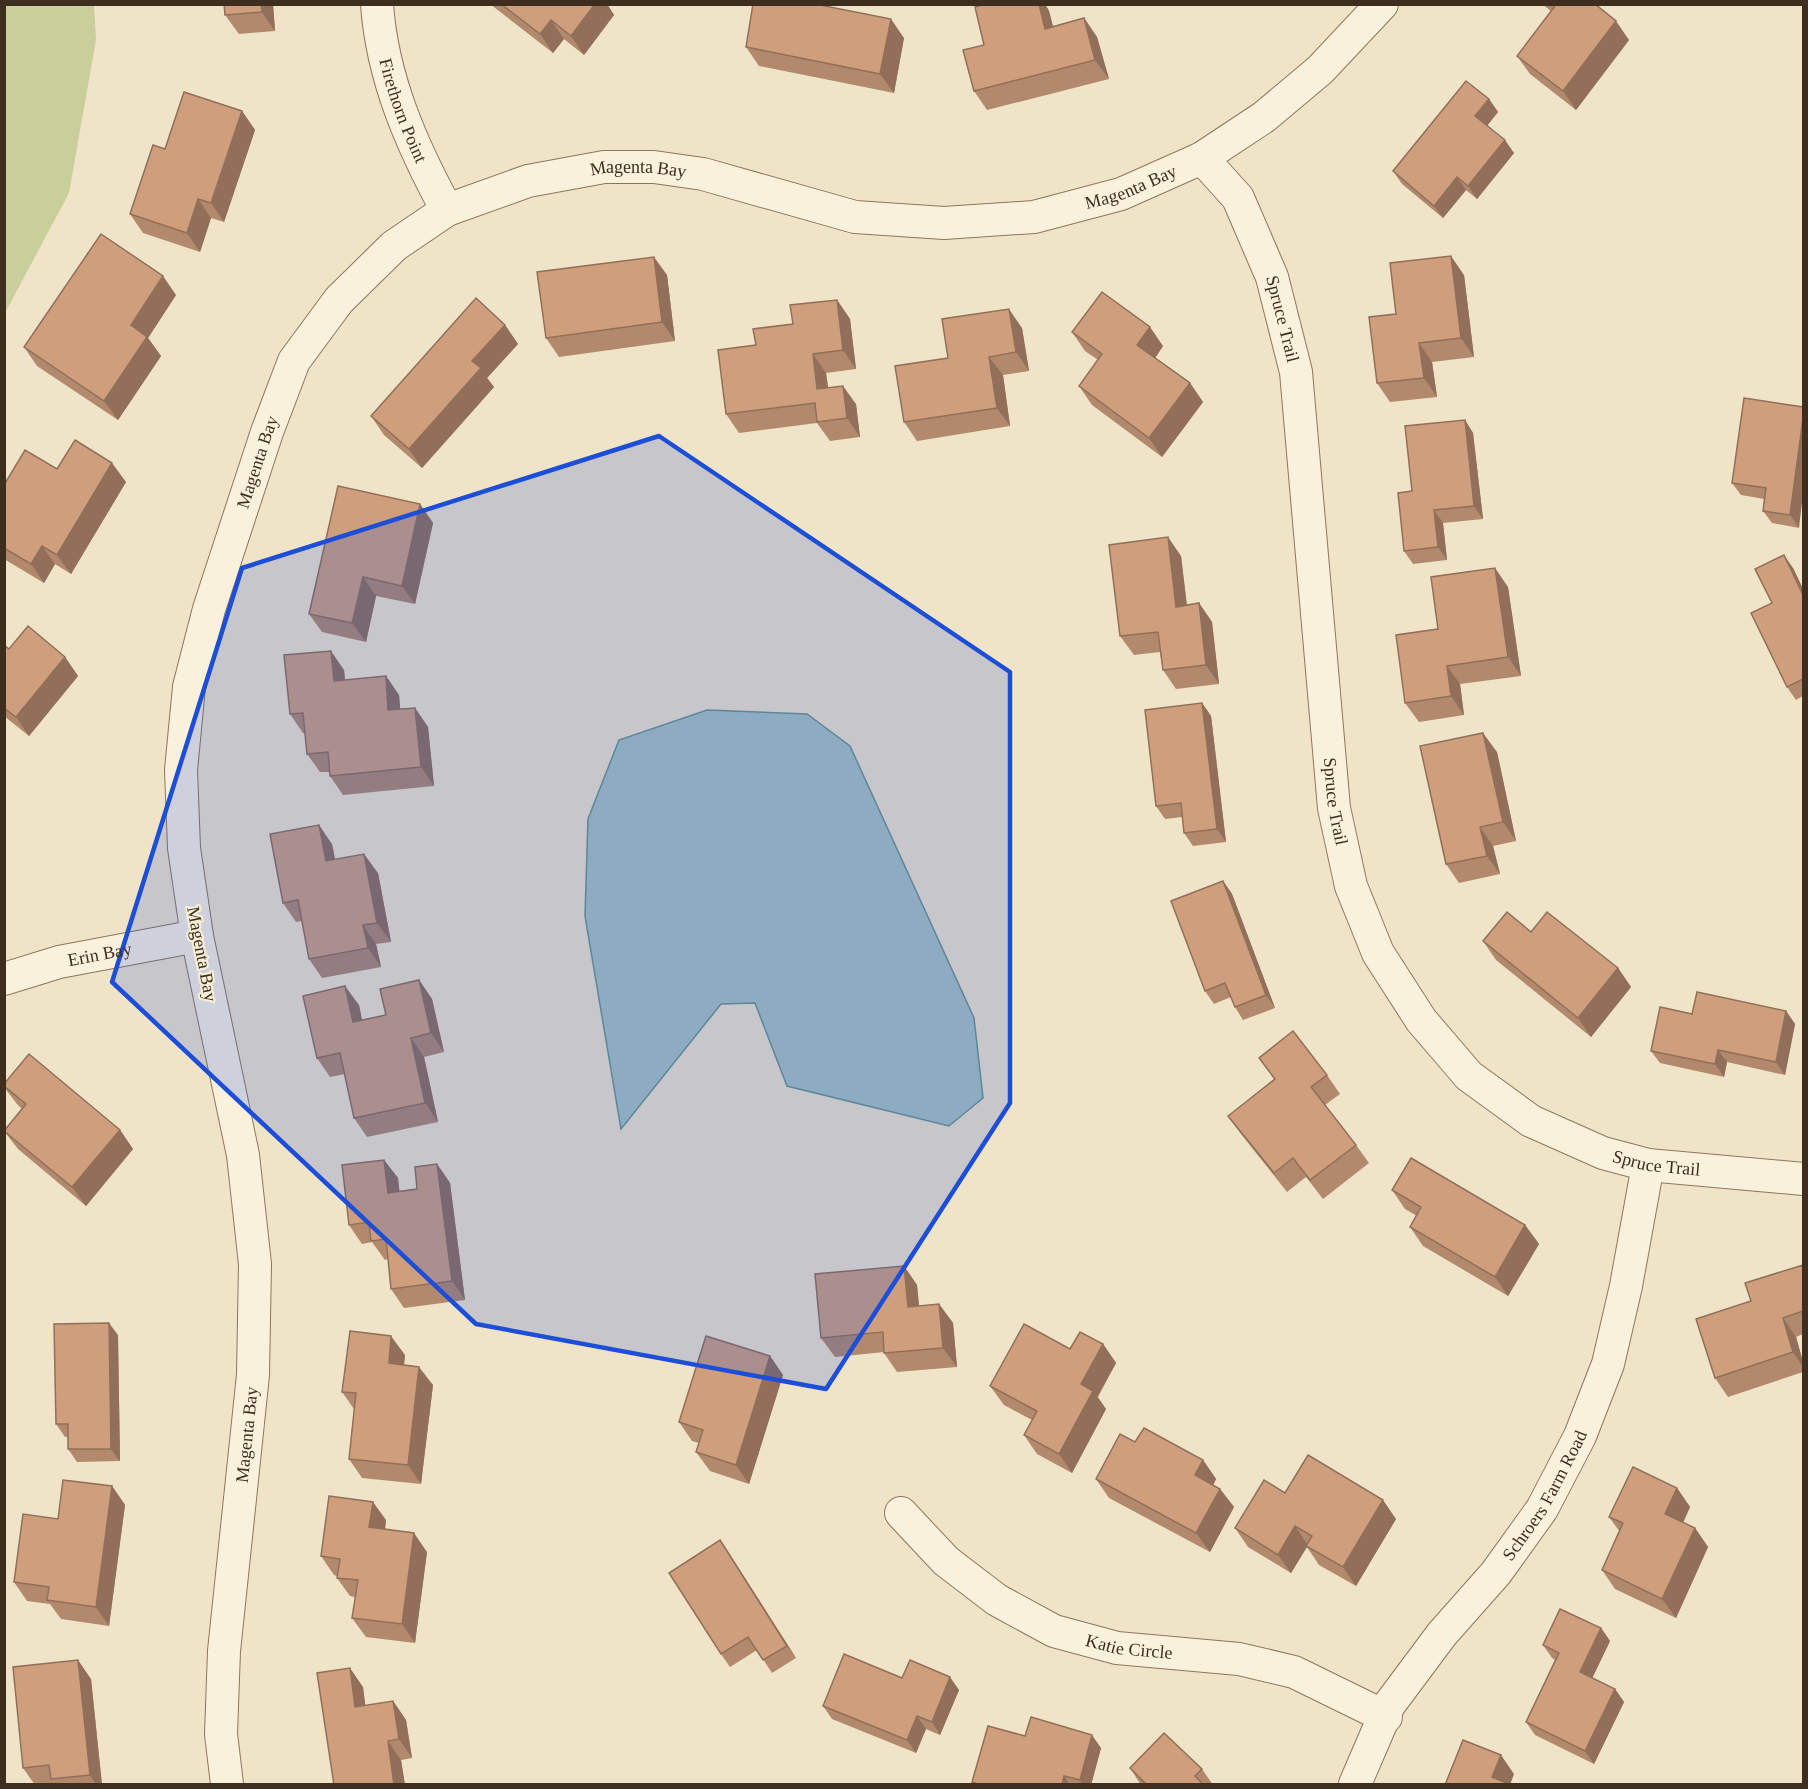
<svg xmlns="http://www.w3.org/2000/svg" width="1808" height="1789" font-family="Georgia,serif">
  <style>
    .green { fill: #c9cf9b }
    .water { fill: #a9c4bc; stroke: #6f938a; stroke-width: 1.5 }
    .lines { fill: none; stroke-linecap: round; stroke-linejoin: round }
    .street-casing { stroke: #8d765c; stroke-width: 34 }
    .street { stroke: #faf1dc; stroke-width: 32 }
    .wall { fill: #b2896c }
    .shaded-wall { fill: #916f58 }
    .building { fill: #cf9f7d; stroke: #916f58; stroke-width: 1.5 }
    .marked { fill: #1d4ed8; fill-opacity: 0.2; stroke: #1d4ed8; stroke-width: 4.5; stroke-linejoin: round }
    .labels { text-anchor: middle; stroke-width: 4.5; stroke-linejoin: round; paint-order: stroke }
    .street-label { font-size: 18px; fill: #3d2e20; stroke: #f7eed8 }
  </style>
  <rect width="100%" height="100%" fill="#f0e4c8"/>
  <path class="green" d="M5 4 94 5 96 40 69 193 5 313Z"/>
  <path class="water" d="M707 710 807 714 850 746 974 1018 983 1098 949 1126 787 1086 755 1003 721 1004 621 1129 585 916 588 819 619 740Z"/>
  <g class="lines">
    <g class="street-casing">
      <g id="street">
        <path id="s1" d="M377 4C382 78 412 146 447 210"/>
        <path id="s2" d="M1202 158 1238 198 1272 277 1296 372 1334 808 1351 886 1378 953 1421 1020 1469 1076 1531 1121 1603 1153 1648 1165 1804 1179"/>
        <path id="s3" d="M4 979 59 962 197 936"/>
        <path id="s4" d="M901 1513 946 1561 997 1600 1054 1631 1117 1648 1239 1659 1294 1672 1386 1717"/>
        <path id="s5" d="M227 1784 221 1734 224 1651 253 1375 255 1264 243 1155 197 936 184 848 181 770 189 687 209 609 267 432 294 361 339 300 394 246 447 210 528 181 604 167H654L703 174 855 217 944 223 1034 217 1121 194 1202 158 1264 117 1320 70 1382 4"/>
        <path id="s6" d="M1355 1784 1389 1705 1442 1634 1496 1573 1542 1509 1580 1436 1608 1364 1626 1286 1648 1165"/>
      </g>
    </g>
    <use href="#street" class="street"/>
  </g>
  <g class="wall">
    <path d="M273 4 275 31 239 34 225 15Z"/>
    <path d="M490 4H607L614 15 584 55 564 39 553 53Z"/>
    <path d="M986 4H1045L1049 11 1053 26 1084 18 1097 37 1109 79 987 110 974 91 984 45Z"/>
    <path d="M1542 4H1595L1629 40 1576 110 1530 74 1517 56 1551 11Z"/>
    <path d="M904 38 894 93 759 66 746 47Z"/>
    <path d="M1489 99 1498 112 1487 126 1514 153 1477 199 1466 190 1443 218 1402 184 1393 171Z"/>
    <path d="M242 111 255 130 224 222 211 218 200 252 143 233 130 214 165 149Z"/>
    <path d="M667 275 675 341 559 357 546 338Z"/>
    <path d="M1464 275 1474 357 1432 362 1437 397 1390 402 1377 383 1396 314Z"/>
    <path d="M176 295 148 338 161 356 118 420 37 366 24 347Z"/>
    <path d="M837 300 850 319 856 369 826 373 828 388 856 404 860 437 830 441 817 423 739 433 726 414 756 345Z"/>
    <path d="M505 325 518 344 487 378 494 387 422 468 384 435 371 416Z"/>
    <path d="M1022 328 1029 371 1003 375 1010 426 917 441 904 422 948 358Z"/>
    <path d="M1072 332 1163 346 1155 358 1190 383 1203 402 1162 457 1092 405 1079 386 1098 360 1085 351Z"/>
    <path d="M1744 398 1799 528 1772 523 1763 511 1764 499 1741 495 1732 483Z"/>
    <path d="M1465 420 1473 433 1483 519 1443 523 1447 560 1413 564 1404 551Z"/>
    <path d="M57 469 126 482 71 574 55 564 44 583 4 559V485Z"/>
    <path d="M420 504 433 523 415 604 376 596 366 642 322 632 309 614Z"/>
    <path d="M1181 556 1187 605 1199 603 1212 622 1219 684 1176 689 1163 670 1160 652 1134 655 1120 636Z"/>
    <path d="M1793 568 1803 589V696L1796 700 1787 687 1772 603Z"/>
    <path d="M1508 587 1521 676 1460 684 1464 715 1419 722 1405 703 1438 629Z"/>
    <path d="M4 645 9 649 65 657 78 676 29 736 4 716Z"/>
    <path d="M344 670 345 680 386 676 399 695 400 709 415 708 428 727 434 786 343 795 330 776 329 772H320L307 754 305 733H303L290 714Z"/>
    <path d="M1202 703 1211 716 1226 842 1193 846 1184 833 1182 817 1165 819 1156 806Z"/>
    <path d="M1497 752 1516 841 1493 846 1500 874 1459 883 1446 864Z"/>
    <path d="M332 844 335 859 378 873 391 942 376 944 381 967 322 978 309 959 302 921 296 922 283 903Z"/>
    <path d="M1223 881 1232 894 1275 1008 1243 1020 1235 1007 1231 997 1214 1004 1205 991Z"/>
    <path d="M1531 932 1618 968 1631 987 1591 1037 1496 960 1483 941Z"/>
    <path d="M419 980 432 999 444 1052 424 1057 438 1122 367 1137 354 1118 345 1074 330 1077 317 1058 359 1005 362 1020 386 1015Z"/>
    <path d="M1786 1011 1795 1024 1785 1075 1727 1062 1724 1077 1660 1063 1651 1051 1692 1014Z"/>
    <path d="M1259 1058 1327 1075 1340 1094 1325 1105 1356 1145 1369 1163 1323 1199 1306 1177 1287 1192 1241 1134 1228 1116 1274 1079Z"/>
    <path d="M4 1084 120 1130 133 1149 86 1206 18 1149 4 1131 22 1109 17 1104 4 1087Z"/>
    <path d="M384 1160 398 1178 399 1191 417 1189 437 1164 450 1183 465 1300 404 1308 391 1289 388 1259 385 1260 372 1242 362 1244 349 1225Z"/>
    <path d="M1392 1190 1525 1225 1539 1244 1508 1296 1423 1246 1410 1227 1417 1216 1405 1209Z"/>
    <path d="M1803 1265V1334L1796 1337 1803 1362V1372L1728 1397 1715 1378 1751 1301Z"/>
    <path d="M904 1266 917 1285 919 1306 939 1304 953 1323 957 1367 897 1372 884 1353V1352L835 1357 821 1338Z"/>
    <path d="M118 1335 120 1461 77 1462 68 1449V1437H65L56 1424Z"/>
    <path d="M1103 1344 1116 1363 1098 1397 1106 1409 1072 1473 1037 1454 1024 1435 1032 1420 1004 1405 990 1386 1070 1349Z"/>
    <path d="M405 1355 404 1365 433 1385 421 1484 362 1478 349 1459 354 1409 342 1392Z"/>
    <path d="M770 1356 783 1375 749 1484 710 1471 696 1452 699 1443 692 1441 679 1422Z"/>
    <path d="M1135 1442 1203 1460 1216 1479 1213 1485 1220 1489 1234 1507 1210 1552 1109 1498 1096 1479Z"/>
    <path d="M112 1486 125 1505 109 1626 61 1619 50 1604 27 1601 14 1582 58 1519Z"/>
    <path d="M1677 1488 1690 1507 1683 1523 1695 1528 1708 1547 1676 1618 1615 1589 1602 1570 1620 1532 1609 1517Z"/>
    <path d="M1285 1493 1396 1519 1356 1586 1319 1565 1307 1547 1291 1573 1248 1547 1235 1528Z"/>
    <path d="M386 1520 385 1529 427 1552 415 1643 366 1637 352 1618 355 1597 350 1596 337 1578V1576L334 1575 321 1556Z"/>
    <path d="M720 1540 796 1658 772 1673 757 1650 730 1667 721 1654Z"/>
    <path d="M1601 1628 1610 1641 1592 1678 1615 1689 1624 1702 1594 1764 1535 1735 1526 1722 1555 1660 1552 1658 1543 1645Z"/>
    <path d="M902 1678 959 1690 940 1735 926 1729 916 1753 832 1719 823 1706Z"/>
    <path d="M91 1679 102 1785H35L23 1768Z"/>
    <path d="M363 1687 365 1706 393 1701 406 1720 412 1758 401 1760 405 1785H334Z"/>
    <path d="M1025 1736 1101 1748 1091 1785H974L972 1782Z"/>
    <path d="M1130 1768 1202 1769 1213 1785H1141Z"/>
  </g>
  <g class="shaded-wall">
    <path d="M261 4H273L275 31 262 12Z"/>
    <path d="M595 4H607L614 15 584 55 571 36Z"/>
    <path d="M1039 4H1045L1049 11 1058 47 1045 29Z"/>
    <path d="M1084 18 1097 37 1109 79 1095 60Z"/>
    <path d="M891 19 904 38 894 93 880 74Z"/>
    <path d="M551 20 564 39 553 53 540 34Z"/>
    <path d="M1616 21 1629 40 1576 110 1563 91Z"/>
    <path d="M1489 99 1498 112 1484 129 1475 116Z"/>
    <path d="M242 111 255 130 224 222 211 203Z"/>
    <path d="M1505 140 1514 153 1477 199 1468 186Z"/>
    <path d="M1457 177 1466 190 1443 218 1434 206Z"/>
    <path d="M198 199 211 218 200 252 187 233Z"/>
    <path d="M1451 256 1464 275 1474 357 1461 338Z"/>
    <path d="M654 257 667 275 675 341 662 322Z"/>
    <path d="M163 276 176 295 148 338 161 356 118 420 104 401 131 325Z"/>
    <path d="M837 300 850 319 856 369 843 350Z"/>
    <path d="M1009 309 1022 328 1029 371 1016 352Z"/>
    <path d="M505 325 518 344 487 378 494 387 422 468 409 449 472 361Z"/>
    <path d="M1150 327 1163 346 1151 364 1137 345Z"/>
    <path d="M1419 343 1432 362 1437 397 1424 378Z"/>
    <path d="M813 354 826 373 831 408 817 389Z"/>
    <path d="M989 357 1003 375 1010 426 997 408Z"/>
    <path d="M1190 383 1203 402 1162 457 1149 438Z"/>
    <path d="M843 386 856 404 860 437 847 418Z"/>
    <path d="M1803 418V494L1799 528 1790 515Z"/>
    <path d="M1465 420 1473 433 1483 519 1474 506Z"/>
    <path d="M112 463 126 482 71 574 57 555Z"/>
    <path d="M420 504 433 523 415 604 402 586Z"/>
    <path d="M1434 510 1443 523 1447 560 1438 547Z"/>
    <path d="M1168 537 1181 556 1189 625 1176 607Z"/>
    <path d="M42 546 55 564 44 583 31 564Z"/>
    <path d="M1784 555 1793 568 1803 589V595Z"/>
    <path d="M1495 568 1508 587 1521 676 1508 657Z"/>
    <path d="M363 577 376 596 366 642 352 623Z"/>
    <path d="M1199 603 1212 622 1219 684 1206 665Z"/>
    <path d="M331 651 344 670 347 700 334 681Z"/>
    <path d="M65 657 78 676 29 736 16 717Z"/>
    <path d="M1447 666 1460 684 1464 715 1451 696Z"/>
    <path d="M386 676 399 695 402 729 388 710Z"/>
    <path d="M1202 703 1211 716 1226 842 1217 829Z"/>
    <path d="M415 708 428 727 434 786 421 767Z"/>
    <path d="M1483 733 1497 752 1516 841 1503 822Z"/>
    <path d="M319 825 332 844 339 880 326 861Z"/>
    <path d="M1480 827 1493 846 1500 874 1487 856Z"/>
    <path d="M364 854 378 873 391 942 377 923Z"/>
    <path d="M1223 881 1232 894 1275 1008 1266 995Z"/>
    <path d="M363 925 376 944 381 967 368 948Z"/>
    <path d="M1618 968 1631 987 1591 1037 1578 1018Z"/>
    <path d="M419 980 432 999 444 1052 431 1033Z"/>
    <path d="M345 986 359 1005 366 1041 353 1022Z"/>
    <path d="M1786 1011 1795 1024 1785 1075 1776 1062Z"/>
    <path d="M411 1038 424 1057 438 1122 425 1103Z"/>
    <path d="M1718 1050 1727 1062 1724 1077 1715 1064Z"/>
    <path d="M120 1130 133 1149 86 1206 72 1187Z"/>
    <path d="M384 1160 398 1178 402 1212 388 1193Z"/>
    <path d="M437 1164 450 1183 465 1300 452 1281Z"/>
    <path d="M1525 1225 1539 1244 1508 1296 1495 1277Z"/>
    <path d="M904 1266 917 1285 921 1326 908 1307Z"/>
    <path d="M939 1304 953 1323 957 1367 943 1348Z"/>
    <path d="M1783 1318 1796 1337 1803 1362V1367L1793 1352Z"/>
    <path d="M109 1323 118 1335 120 1461 111 1449Z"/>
    <path d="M391 1336 405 1355 402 1382 389 1363Z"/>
    <path d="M1103 1344 1116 1363 1097 1397 1106 1409 1072 1473 1059 1454 1081 1384Z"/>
    <path d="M770 1356 783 1375 749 1484 736 1465Z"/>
    <path d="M419 1367 433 1385 421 1484 408 1465Z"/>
    <path d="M1203 1460 1216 1479 1209 1494 1195 1475Z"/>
    <path d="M112 1486 125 1505 109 1626 96 1607Z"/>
    <path d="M1677 1488 1690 1507 1678 1533 1665 1514Z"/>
    <path d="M1220 1489 1234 1507 1210 1552 1196 1533Z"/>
    <path d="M1383 1500 1396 1519 1356 1586 1343 1567Z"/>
    <path d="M373 1502 386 1520 383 1546 369 1527Z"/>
    <path d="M1295 1526 1308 1545 1291 1573 1278 1555Z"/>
    <path d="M1695 1528 1708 1547 1676 1618 1662 1599Z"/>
    <path d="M414 1533 427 1552 415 1643 402 1624Z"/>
    <path d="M720 1540 729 1553 796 1658 787 1646Z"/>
    <path d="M1601 1628 1610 1641 1589 1685 1580 1672Z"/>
    <path d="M78 1660 91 1679 102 1785H96L90 1775Z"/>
    <path d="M350 1668 363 1687 368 1726 355 1707Z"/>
    <path d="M950 1677 959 1690 940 1735 932 1722Z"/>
    <path d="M1615 1689 1624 1702 1594 1764 1585 1751Z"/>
    <path d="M393 1701 406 1720 412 1758 399 1739Z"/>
    <path d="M917 1716 926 1729 916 1753 907 1740Z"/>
    <path d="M1092 1735 1101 1748 1091 1785H1082L1080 1780Z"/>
    <path d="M388 1741 401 1760 405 1785H394Z"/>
    <path d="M1501 1755 1514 1774 1510 1785 1492 1777Z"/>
    <path d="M1064 1776 1070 1785H1062Z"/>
  </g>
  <g class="building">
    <path d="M224 4H261L262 12 225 15Z"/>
    <path d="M501 4H595L571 36 551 20 540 34Z"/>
    <path d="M753 4H815L891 19 880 74 746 47Z"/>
    <path d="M986 4H1039L1045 29 1084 18 1095 60 974 91 963 50 984 45 975 7Z"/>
    <path d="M1552 4H1595L1616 21 1563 91 1517 56 1555 6Z"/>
    <path d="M1466 81 1489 99 1475 116 1505 140 1468 186 1457 177 1434 206 1393 171Z"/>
    <path d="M184 92 242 111 211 203 198 199 187 233 130 214 153 145 165 149Z"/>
    <path d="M101 234 163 276 131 325 147 337 104 401 24 347Z"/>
    <path d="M1451 256 1461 338 1419 343 1424 378 1377 383 1369 317 1396 314 1390 263Z"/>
    <path d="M654 257 662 322 546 338 537 272Z"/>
    <path d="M1102 292 1150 327 1137 345 1190 383 1149 438 1079 386 1102 354 1072 332Z"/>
    <path d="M476 298 505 325 472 361 481 368 409 449 371 416Z"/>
    <path d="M837 300 843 350 813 354 817 389 843 386 847 418 817 422 815 403 726 414 718 350 756 345 753 329 793 324 790 305Z"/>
    <path d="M1009 309 1016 352 989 357 997 408 904 422 895 366 948 358 942 319Z"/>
    <path d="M1744 398 1803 407V418L1790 515 1763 511 1766 488 1732 483Z"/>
    <path d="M1465 420 1474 506 1434 510 1438 547 1404 551 1398 493 1412 491 1405 426Z"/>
    <path d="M75 440 112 463 57 555 42 546 31 564 4 548V485L25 450 57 469Z"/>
    <path d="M338 486 420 504 402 586 363 577 352 623 309 614Z"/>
    <path d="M1168 537 1176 607 1199 603 1206 665 1163 670 1158 632 1120 636 1109 545Z"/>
    <path d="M1784 555 1803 595V679L1787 687 1751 613 1772 603 1755 569Z"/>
    <path d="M1495 568 1508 657 1447 666 1451 696 1405 703 1396 635 1438 629 1431 577Z"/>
    <path d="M28 626 65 657 16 717 4 708V645L9 649Z"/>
    <path d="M331 651 334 681 386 676 388 710 415 708 421 767 330 776 328 752 307 754 303 713 290 714 284 655Z"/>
    <path d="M1202 703 1217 829 1184 833 1181 803 1156 806 1145 710Z"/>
    <path d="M1483 733 1503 822 1480 827 1487 856 1446 864 1420 746Z"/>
    <path d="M319 825 326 861 364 854 377 923 363 925 368 948 309 959 298 900 283 903 270 834Z"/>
    <path d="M1223 881 1266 995 1235 1007 1225 983 1205 991 1171 901Z"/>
    <path d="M1507 912 1531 932 1547 912 1618 968 1578 1018 1483 941Z"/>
    <path d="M419 980 431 1033 411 1038 425 1103 354 1118 340 1053 317 1058 303 996 345 986 353 1022 386 1015 380 989Z"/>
    <path d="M1697 992 1786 1011 1776 1062 1718 1050 1715 1064 1651 1051 1660 1007 1692 1014Z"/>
    <path d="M1293 1031 1327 1075 1311 1087 1356 1145 1310 1180 1293 1158 1274 1173 1228 1116 1275 1079 1259 1058Z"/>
    <path d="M29 1054 120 1130 72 1187 4 1131 26 1104 4 1086V1084Z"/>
    <path d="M1411 1158 1525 1225 1495 1277 1410 1227 1421 1207 1392 1190Z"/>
    <path d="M384 1160 388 1193 417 1189 415 1167 437 1164 452 1281 391 1289 386 1239 371 1241 369 1222 349 1225 342 1165Z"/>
    <path d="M1803 1265V1311L1783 1318 1793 1352 1715 1378 1696 1319 1751 1301 1745 1283Z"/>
    <path d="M904 1266 908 1307 939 1304 943 1348 884 1353 883 1332 821 1338 815 1274Z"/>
    <path d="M109 1323 111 1449H68V1424H56L54 1324Z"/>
    <path d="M1024 1324 1070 1349 1080 1332 1103 1344 1081 1384 1093 1391 1059 1454 1024 1435 1037 1411 990 1386Z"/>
    <path d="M350 1331 391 1336 389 1363 419 1367 408 1465 349 1459 356 1393 342 1392Z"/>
    <path d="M706 1336 770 1356 736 1465 696 1452 703 1430 679 1422Z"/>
    <path d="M1144 1428 1203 1460 1195 1475 1220 1489 1196 1533 1096 1479 1120 1434 1135 1442Z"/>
    <path d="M1308 1455 1383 1500 1343 1567 1306 1546 1312 1536 1295 1526 1278 1555 1235 1528 1264 1480 1285 1493Z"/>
    <path d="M1633 1467 1677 1488 1665 1514 1695 1528 1662 1599 1602 1570 1623 1523 1609 1517Z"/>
    <path d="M63 1480 112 1486 96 1607 47 1600 49 1587 14 1582 23 1514 58 1519Z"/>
    <path d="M329 1496 373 1502 369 1527 414 1533 402 1624 352 1618 358 1580 337 1578 340 1559 321 1556Z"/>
    <path d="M720 1540 787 1646 763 1660 748 1637 721 1654 669 1573Z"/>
    <path d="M1560 1609 1601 1628 1580 1672 1615 1689 1585 1751 1526 1722 1559 1653 1543 1645Z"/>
    <path d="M844 1654 902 1678 910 1660 950 1677 932 1722 917 1716 907 1740 823 1706Z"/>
    <path d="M78 1660 90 1775 51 1779 49 1765 23 1768 13 1667Z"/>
    <path d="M350 1668 355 1707 393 1701 399 1739 388 1741 394 1785H334L317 1673Z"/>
    <path d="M1031 1717 1092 1735 1080 1780 1064 1776 1062 1785H981L972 1782 988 1726 1025 1736Z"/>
    <path d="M1164 1733 1202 1769 1195 1776 1204 1785H1147L1130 1768Z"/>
    <path d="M1463 1740 1501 1755 1492 1777 1511 1785H1445Z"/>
  </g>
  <path class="marked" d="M659 436 1010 672V1103L826 1389 476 1324 112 982 242 568Z"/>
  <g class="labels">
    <g class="street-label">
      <text dy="6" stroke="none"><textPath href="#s1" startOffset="110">Firethorn Point</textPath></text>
      <text dy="6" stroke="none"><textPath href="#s5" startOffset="1863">Magenta Bay</textPath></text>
      <text dy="6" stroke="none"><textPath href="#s5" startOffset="2367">Magenta Bay</textPath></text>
      <text dy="6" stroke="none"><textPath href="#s2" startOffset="183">Spruce Trail</textPath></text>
      <text dy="6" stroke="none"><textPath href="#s5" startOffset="1341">Magenta Bay</textPath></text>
      <text dy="6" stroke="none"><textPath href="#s2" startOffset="669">Spruce Trail</textPath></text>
      <text transform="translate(202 954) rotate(79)" y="6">Magenta Bay</text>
      <text dy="6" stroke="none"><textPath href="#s3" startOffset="99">Erin Bay</textPath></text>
      <text dy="6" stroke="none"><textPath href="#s2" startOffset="1191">Spruce Trail</textPath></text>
      <text dy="6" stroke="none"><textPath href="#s5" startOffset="351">Magenta Bay</textPath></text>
      <text dy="6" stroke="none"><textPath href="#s6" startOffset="348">Schroers Farm Road</textPath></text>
      <text dy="6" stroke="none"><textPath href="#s4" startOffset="272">Katie Circle</textPath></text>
    </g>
  </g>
  <rect width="1808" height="1789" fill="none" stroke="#3d2e20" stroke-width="12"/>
</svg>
